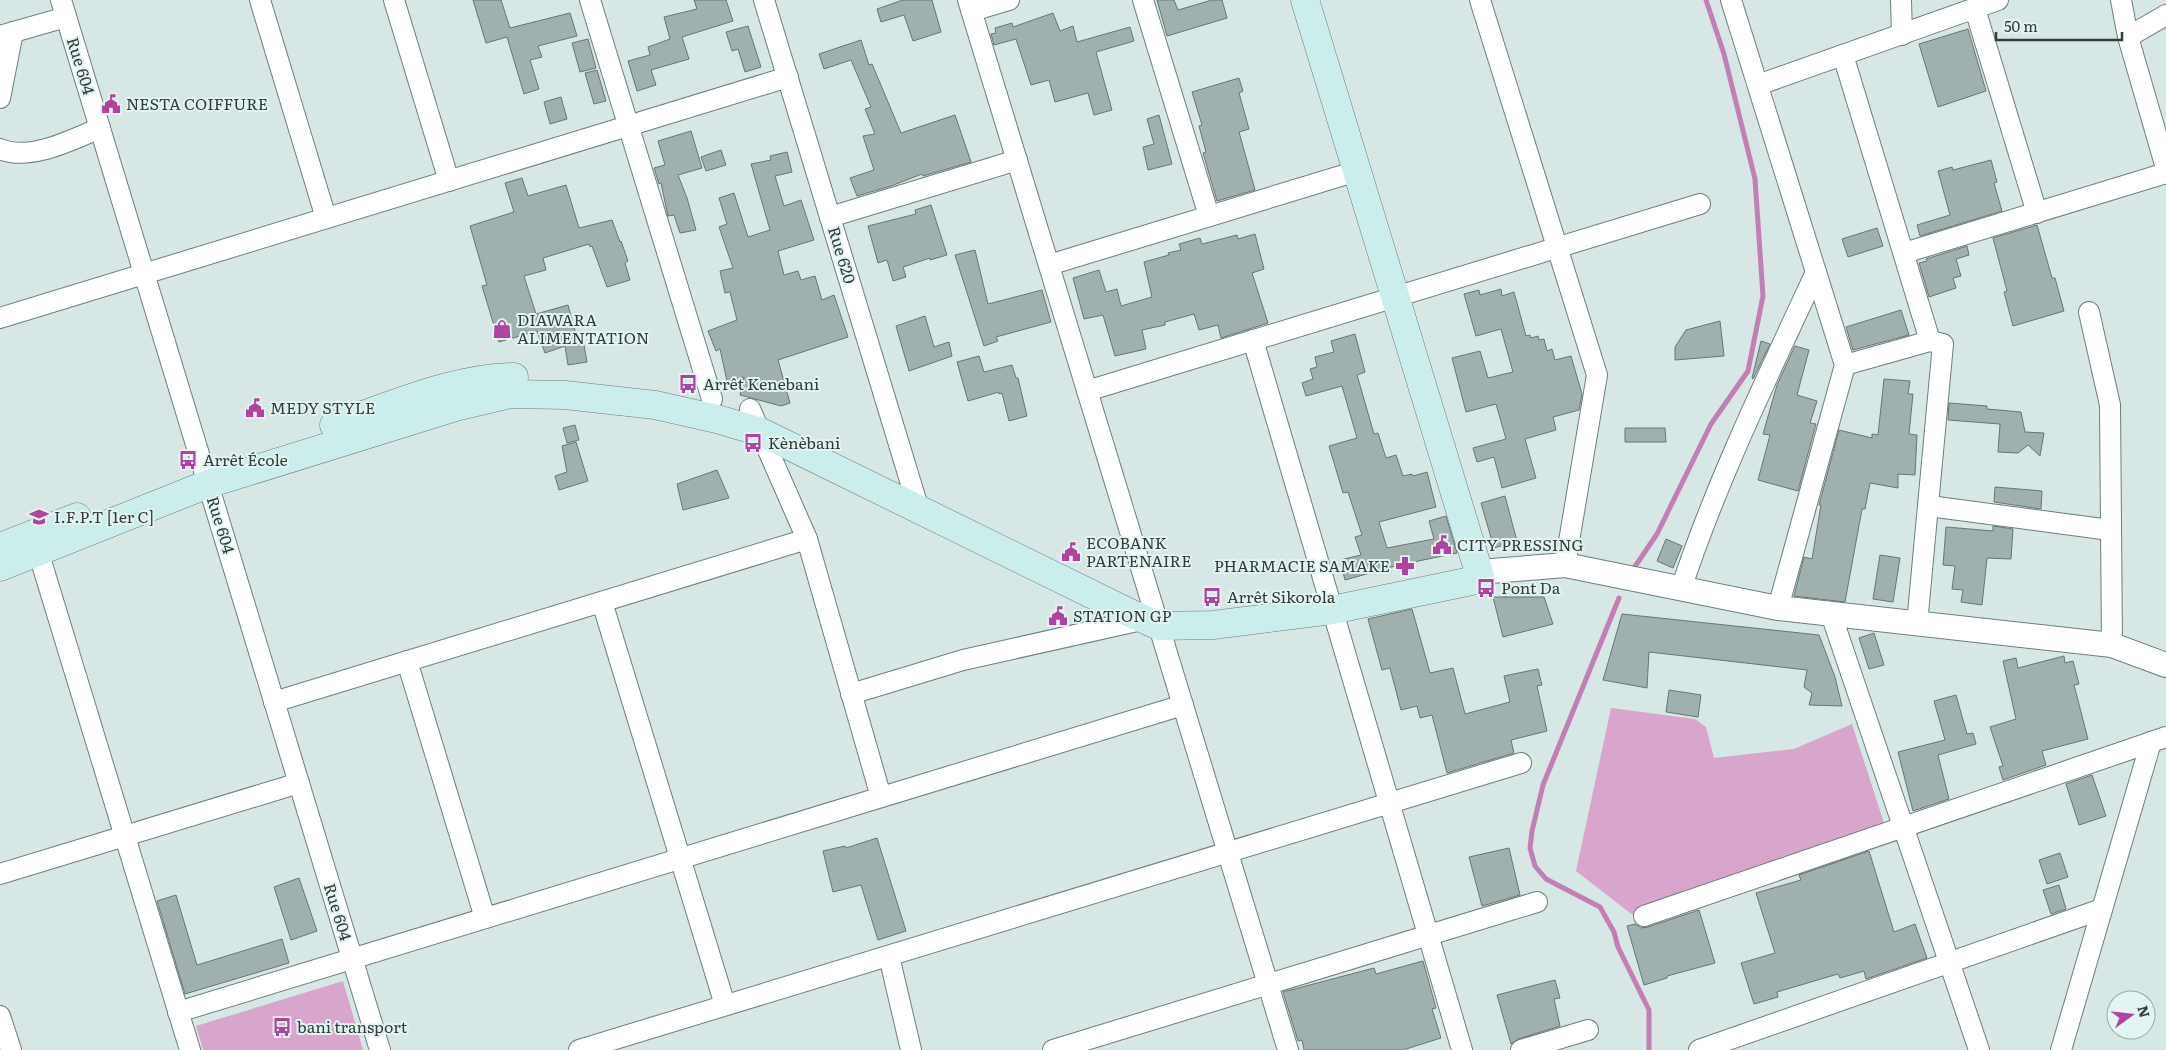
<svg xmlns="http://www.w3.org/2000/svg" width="2166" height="1050" font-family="Literata,serif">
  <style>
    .pitch { fill: #d8a5cc }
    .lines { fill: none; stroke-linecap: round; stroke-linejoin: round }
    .stream { stroke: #c37eb4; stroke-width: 5 }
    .building { fill: #9fb0ae; stroke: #667675 }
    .minor-casing { stroke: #6e7e7d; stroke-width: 22 }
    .tertiary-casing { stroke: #6e7e7d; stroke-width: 26 }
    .secondary-casing { stroke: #6e7e7d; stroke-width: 29 }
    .minor { stroke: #fff; stroke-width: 20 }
    .tertiary { stroke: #fff; stroke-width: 24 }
    .secondary { stroke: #cbedeb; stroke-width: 28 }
    .labels { text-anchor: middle; stroke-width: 4; stroke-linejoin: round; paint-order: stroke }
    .street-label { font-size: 16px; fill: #343b3a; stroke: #e3f5f3 }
    .poi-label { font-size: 16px; fill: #343b3a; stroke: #e3f5f3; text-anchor: start }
  </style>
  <rect width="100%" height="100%" fill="#d6e7e6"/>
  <g class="pitch">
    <path d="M1611 708 1695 719 1706 727 1714 758 1794 749 1852 724 1885 826 1634 916 1576 871Z"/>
    <path d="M343 981 363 1050H203L196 1026Z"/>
  </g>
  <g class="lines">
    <g class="stream">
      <path d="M1634 568 1657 534 1711 424 1748 371 1763 296 1755 179 1724 54 1706 0"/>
      <path d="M1619 598 1543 785 1532 831 1530 848 1535 866 1546 879 1600 907 1614 932 1618 947 1649 1010V1050"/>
    </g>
  </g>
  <g class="building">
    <path d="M473 0H501L510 28 570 13 577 36 538 46 542 57 530 60 539 89 524 94 507 37 486 43Z"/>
    <path d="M694 0H726L733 21 682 37 689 59 651 70 656 85 637 91 628 61 650 55 648 47 670 39 664 17 697 9Z"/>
    <path d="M903 0H932L941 32 913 41 904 15 881 22 877 9Z"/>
    <path d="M1157 0H1174L1178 10 1212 0H1222L1227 18 1167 36Z"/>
    <path d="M1053 13 1060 31 1073 26 1077 42 1130 27 1134 41 1096 52 1112 110 1094 115 1088 93 1055 102 1049 80 1031 85 1016 39 994 45 991 34 996 33 995 28 1012 23 1013 27Z"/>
    <path d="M748 26 761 67 745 72 738 49 732 51 726 32Z"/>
    <path d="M1968 29 1986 91 1938 107 1919 44Z"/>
    <path d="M588 39 596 68 580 72 572 43Z"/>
    <path d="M861 40 869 65 872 64 901 133 955 115 971 162 923 176 922 174 891 186 857 196 850 178 874 170 863 136 875 134 865 109 871 107 851 60 824 69 819 54Z"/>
    <path d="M597 70 606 101 594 104 585 73Z"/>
    <path d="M1239 78 1243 91 1239 93 1249 129 1239 132 1255 190 1217 201 1203 153 1206 152 1199 126 1202 125 1192 92Z"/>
    <path d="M561 97 567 119 550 124 544 102Z"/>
    <path d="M1159 115 1172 164 1148 170 1143 147 1154 144 1147 119Z"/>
    <path d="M691 131 702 168 678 175 687 198 696 230 680 233 674 215 668 216 661 183 659 184 654 168 665 165 658 141Z"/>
    <path d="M721 150 726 165 706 171 701 157Z"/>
    <path d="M787 152 792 172 775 176 784 206 801 200 814 240 778 251 784 275 798 271 801 280 815 276 822 300 834 295 848 337 778 360 790 403 781 406 740 395 744 377 727 381 720 349 716 351 708 331 737 320 730 292 725 293 720 271 733 268 719 227 727 224 719 198 734 193 748 237 770 230 751 164 771 160 770 156Z"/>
    <path d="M1991 160 1997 182 1994 183 2002 211 1920 236 1917 225 1950 215 1938 171 1952 167 1953 170Z"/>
    <path d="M522 178 528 196 566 185 579 228 612 220 620 242 621 241 628 261 625 263 630 280 607 287 592 246 590 247 589 244 543 258 546 270 524 276 536 314 568 305 579 345H584L587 362 568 365 565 346 545 353 537 331 499 342 482 286 487 285 470 226 514 212 505 183Z"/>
    <path d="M931 205 947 255 930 260V258L903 267 906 277 893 281 887 260 878 263 868 226 916 214 915 210Z"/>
    <path d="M2037 225 2052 278H2055L2064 311 2013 326 2004 292 2007 291 1993 238Z"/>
    <path d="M1877 228 1883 246 1848 257 1842 239Z"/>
    <path d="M1255 234 1264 269 1252 273 1268 323 1221 338 1218 325 1199 330 1194 314 1165 322V325L1142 330 1146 349 1115 356 1103 315 1084 319 1073 278 1099 270 1106 292 1117 289 1121 306 1152 297 1144 262 1169 255 1168 253 1181 250 1179 244 1200 238 1202 244 1237 235 1238 239Z"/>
    <path d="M1967 246 1969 255 1956 259 1961 276 1953 278 1956 288 1929 297 1919 263 1927 261 1926 259Z"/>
    <path d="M975 250 988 304 1042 290 1051 322 996 337 998 341 984 346 955 255Z"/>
    <path d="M1501 289 1502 296 1514 292 1526 336 1530 335 1531 338 1538 336 1539 340 1544 339 1547 351 1552 349 1555 360 1571 356 1582 394 1579 410 1553 417 1556 430 1525 439 1536 478 1502 488 1494 457 1477 462 1473 448 1506 439 1496 404 1466 412 1452 358 1480 351 1488 378 1513 372 1501 329 1476 336 1464 294 1479 290 1480 295Z"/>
    <path d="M1901 310 1909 335 1853 350 1846 327Z"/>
    <path d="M925 316 934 347 949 342 952 356 909 371 896 326Z"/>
    <path d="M1720 321 1724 356 1675 360V347L1686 330Z"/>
    <path d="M1355 334 1365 372 1357 375 1374 434 1378 433 1386 458 1396 455 1403 476 1412 474 1413 476 1427 472 1436 507 1379 522 1387 548 1434 539 1429 521 1446 516 1457 553 1399 565 1345 580 1340 560 1361 555 1355 537 1362 535 1348 492 1343 493 1329 446 1357 438 1342 386 1306 396 1302 383 1313 379 1310 369 1317 367 1315 357 1334 352 1331 341Z"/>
    <path d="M1761 341 1770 344 1753 379 1752 378Z"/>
    <path d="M1795 346 1809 350 1797 395 1817 401 1810 423 1816 424 1798 491 1758 480 1770 435 1763 434 1777 385Z"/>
    <path d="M979 356 984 372 1012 365 1016 378H1018L1027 416 1009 421 1002 393 999 394V392L968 401 957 362Z"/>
    <path d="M1884 379 1910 381 1908 394H1913L1909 434 1917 435 1915 475 1898 474V488L1870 483 1865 509H1862L1845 602 1794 596 1804 557 1812 559 1821 505H1819L1839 430 1872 438V434L1878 435Z"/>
    <path d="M1949 403 1987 406V409L2021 412 2025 432 2044 433 2040 456 2028 445 2018 453 1998 452 2000 424 1948 420Z"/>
    <path d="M575 425 579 440 567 443 563 428Z"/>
    <path d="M1625 428H1665L1666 442H1625Z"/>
    <path d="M576 442 588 481 559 490 555 476 567 472 562 446Z"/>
    <path d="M717 470 729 498 683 510 677 484Z"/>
    <path d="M1995 487 2042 491 2041 509 1994 502Z"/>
    <path d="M1505 496 1517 541 1494 548 1481 503Z"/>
    <path d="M1993 526 2013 529 2011 559 1987 558 1982 605 1961 602 1963 590 1952 589 1955 566 1943 565 1946 527 1993 531Z"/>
    <path d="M1666 539 1682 546 1673 568 1657 561Z"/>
    <path d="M1880 555 1900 558 1893 602 1873 599Z"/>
    <path d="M1493 597H1544L1553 624 1503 637Z"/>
    <path d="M1412 609 1430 673 1453 668 1465 714 1510 702 1504 676 1538 669 1542 685 1537 686 1547 731 1511 740 1514 753 1447 773 1432 715 1420 718 1417 706 1401 710 1390 668 1382 670 1368 619Z"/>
    <path d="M1622 614 1819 635 1835 677 1842 706 1809 705 1812 693 1804 687 1807 670 1649 652 1647 688 1603 680Z"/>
    <path d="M1874 633 1884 665 1869 669 1859 638Z"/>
    <path d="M2064 656 2065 663 2073 661 2079 684 2074 685 2088 739 2042 751 2046 765 2003 780 1999 767 2003 766 1990 727 2016 719 2003 661 2016 658 2018 668Z"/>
    <path d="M1669 690 1701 695 1698 717 1666 712Z"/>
    <path d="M1956 695 1967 734 1973 733 1976 744 1938 755 1949 799 1913 811 1898 752 1945 740 1934 701Z"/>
    <path d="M2092 775 2106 816 2079 825 2066 784Z"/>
    <path d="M877 838 906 931 878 940 861 885 833 892 823 851 845 846 846 848Z"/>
    <path d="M1509 848 1520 895 1482 906 1469 857Z"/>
    <path d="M1869 851 1894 932 1915 924 1927 958 1866 979 1864 971 1840 978 1838 974 1777 992 1778 997 1754 1004 1741 963 1775 953 1756 893 1801 880 1799 875Z"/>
    <path d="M2060 853 2068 877 2047 884 2039 860Z"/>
    <path d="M299 878 317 931 291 940 274 887Z"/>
    <path d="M2059 885 2066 909 2051 914 2043 890Z"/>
    <path d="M176 895 197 965 282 939 289 963 185 994 157 901Z"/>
    <path d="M1699 910 1715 963 1667 976V978L1644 985 1627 926 1635 924 1641 928 1648 927Z"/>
    <path d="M1423 961 1436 1008 1432 1009 1441 1038 1403 1050H1304L1302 1040 1298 1041 1283 992 1374 968 1376 974Z"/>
    <path d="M1555 980 1560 998 1554 999 1560 1026 1518 1039 1511 1044 1497 995Z"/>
  </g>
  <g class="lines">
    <g class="minor-casing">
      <g id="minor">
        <path d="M61 0 380 1050"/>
        <path d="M260 0 326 218"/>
        <path d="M394 0 449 181"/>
        <path d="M590 0 712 399"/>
        <path d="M764 0 919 510"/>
        <path d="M968 0 1288 1050"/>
        <path d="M1143 0 1209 216"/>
        <path d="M1480 0 1597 375 1565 565"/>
        <path d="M1731 0 1845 365 1778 608"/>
        <path d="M1901 0 1902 35"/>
        <path d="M2121 0 2128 37 2166 168"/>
        <path d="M1975 9 2037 213"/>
        <path d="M972 11 1009 0"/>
        <path d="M0 36 66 17"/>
        <path d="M2128 37 2166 15"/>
        <path d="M1843 55 1930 341"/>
        <path d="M1758 85 1998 0"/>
        <path d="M0 98 13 32"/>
        <path d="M0 149C30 162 73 139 100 128"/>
        <path d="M830 217 1017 160"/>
        <path d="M1904 253 2166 173"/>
        <path d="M1049 265 1357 171"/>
        <path d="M2089 312 2110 405 2112 645"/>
        <path d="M0 318 788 77"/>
        <path d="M1253 340 1462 1050"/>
        <path d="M1845 365 1930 341 1943 344 1917 624"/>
        <path d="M1087 391 1700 204"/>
        <path d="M750 409 807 539 881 797"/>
        <path d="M1929 506 2110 530"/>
        <path d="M34 538 190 1050"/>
        <path d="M1681 589C1717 480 1768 376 1816 272"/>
        <path d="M602 602 725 1005"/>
        <path d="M1831 614 1979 1050"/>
        <path d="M407 661 485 918"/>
        <path d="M851 694 963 660 1146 619"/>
        <path d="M274 702 807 539"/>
        <path d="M0 874 299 783"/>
        <path d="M1644 916 2166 737"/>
        <path d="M889 956 911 1050"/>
        <path d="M178 1012 1183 705"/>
        <path d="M0 1016 11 1050"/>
        <path d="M579 1050 1521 763"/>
        <path d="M1053 1050 1537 902"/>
        <path d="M1521 1050 1588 1030"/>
        <path d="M1699 1050 2102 909"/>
        <path d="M2061 1050 2151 742"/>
      </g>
    </g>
    <g class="tertiary-casing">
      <path id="tertiary" d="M1479 572 1565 565 1778 608 2112 645 2166 665"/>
    </g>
    <g class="secondary-casing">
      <g id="secondary">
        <path d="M334 425C392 406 452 378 514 377"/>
        <path d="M0 547 77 517"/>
        <path d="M0 567 208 484 459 406 511 394 565 395 655 405 717 419 761 432 1130 613 1159 626 1213 625 1332 610 1481 579 1305 0"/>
      </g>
    </g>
    <use href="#minor" class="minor"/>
    <use href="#tertiary" class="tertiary"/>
    <use href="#secondary" class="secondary"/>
  </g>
  <defs>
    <g id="civic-bare" transform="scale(1.5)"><path d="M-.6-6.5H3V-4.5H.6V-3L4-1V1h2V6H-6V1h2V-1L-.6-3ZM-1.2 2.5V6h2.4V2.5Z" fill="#b2429f" stroke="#e3f5f3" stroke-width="2.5" paint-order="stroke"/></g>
    <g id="shop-bare" transform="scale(1.5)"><path d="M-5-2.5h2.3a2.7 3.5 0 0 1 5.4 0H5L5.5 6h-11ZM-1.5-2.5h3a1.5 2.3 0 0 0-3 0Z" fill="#b2429f" stroke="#e3f5f3" stroke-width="2.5" paint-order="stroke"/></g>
    <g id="bus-bare" transform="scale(1.5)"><path d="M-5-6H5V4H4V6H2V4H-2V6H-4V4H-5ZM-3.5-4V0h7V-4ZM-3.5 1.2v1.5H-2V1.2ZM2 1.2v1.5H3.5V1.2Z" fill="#b2429f" stroke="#e3f5f3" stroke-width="2.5" paint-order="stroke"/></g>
    <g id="school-bare" transform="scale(1.5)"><path d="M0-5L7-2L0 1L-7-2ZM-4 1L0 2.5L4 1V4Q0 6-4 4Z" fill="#b2429f" stroke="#e3f5f3" stroke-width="2.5" paint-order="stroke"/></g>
    <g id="pharmacy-bare" transform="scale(1.5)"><path d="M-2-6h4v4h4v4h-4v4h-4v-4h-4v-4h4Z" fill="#b2429f" stroke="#e3f5f3" stroke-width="2.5" paint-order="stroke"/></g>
  </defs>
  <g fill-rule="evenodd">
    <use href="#civic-bare" x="111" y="104"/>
    <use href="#shop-bare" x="502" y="329"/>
    <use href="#bus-bare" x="688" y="384"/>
    <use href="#civic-bare" x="255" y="408"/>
    <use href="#bus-bare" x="753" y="443"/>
    <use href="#bus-bare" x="188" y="460"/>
    <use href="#school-bare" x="39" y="517"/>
    <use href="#civic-bare" x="1442" y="545"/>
    <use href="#civic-bare" x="1071" y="552"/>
    <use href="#pharmacy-bare" x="1405" y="566"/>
    <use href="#bus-bare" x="1486" y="588"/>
    <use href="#bus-bare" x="1212" y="597"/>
    <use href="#civic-bare" x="1058" y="616"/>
    <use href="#bus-bare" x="282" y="1027"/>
  </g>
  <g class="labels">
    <g class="street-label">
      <text transform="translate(81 66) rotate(73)" y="6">Rue 604</text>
      <text transform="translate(842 255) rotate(73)" y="6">Rue 620</text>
      <text transform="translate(221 525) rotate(73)" y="6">Rue 604</text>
      <text transform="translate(338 912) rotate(73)" y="6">Rue 604</text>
    </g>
    <g class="poi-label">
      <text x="126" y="110">NESTA COIFFURE</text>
      <text x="517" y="326">DIAWARA<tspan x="517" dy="18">ALIMENTATION</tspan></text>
      <text x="703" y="390">Arrêt Kenebani</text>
      <text x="270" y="414">MEDY STYLE</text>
      <text x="768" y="449">Kènèbani</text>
      <text x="203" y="466">Arrêt École</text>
      <text x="54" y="523">I.F.P.T [1er C]</text>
      <text x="1086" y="549">ECOBANK<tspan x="1086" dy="18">PARTENAIRE</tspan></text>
      <text x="1457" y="551">CITY PRESSING</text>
      <text x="1390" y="572" text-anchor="end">PHARMACIE SAMAKE</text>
      <text x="1501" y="594">Pont Da</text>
      <text x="1227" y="603">Arrêt Sikorola</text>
      <text x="1073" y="622">STATION GP</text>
      <text x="297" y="1033">bani transport</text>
    </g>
  </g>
  <g transform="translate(2131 1015) rotate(75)"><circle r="24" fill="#e3f5f3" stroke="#9daba9"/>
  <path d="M0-4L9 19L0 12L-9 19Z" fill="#b2429f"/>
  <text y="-8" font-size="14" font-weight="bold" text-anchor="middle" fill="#343b3a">N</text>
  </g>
  <path d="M1996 32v8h126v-8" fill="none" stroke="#343b3a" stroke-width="2.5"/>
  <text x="2004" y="32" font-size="15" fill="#343b3a" stroke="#e3f5f3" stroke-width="4" paint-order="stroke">50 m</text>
</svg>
